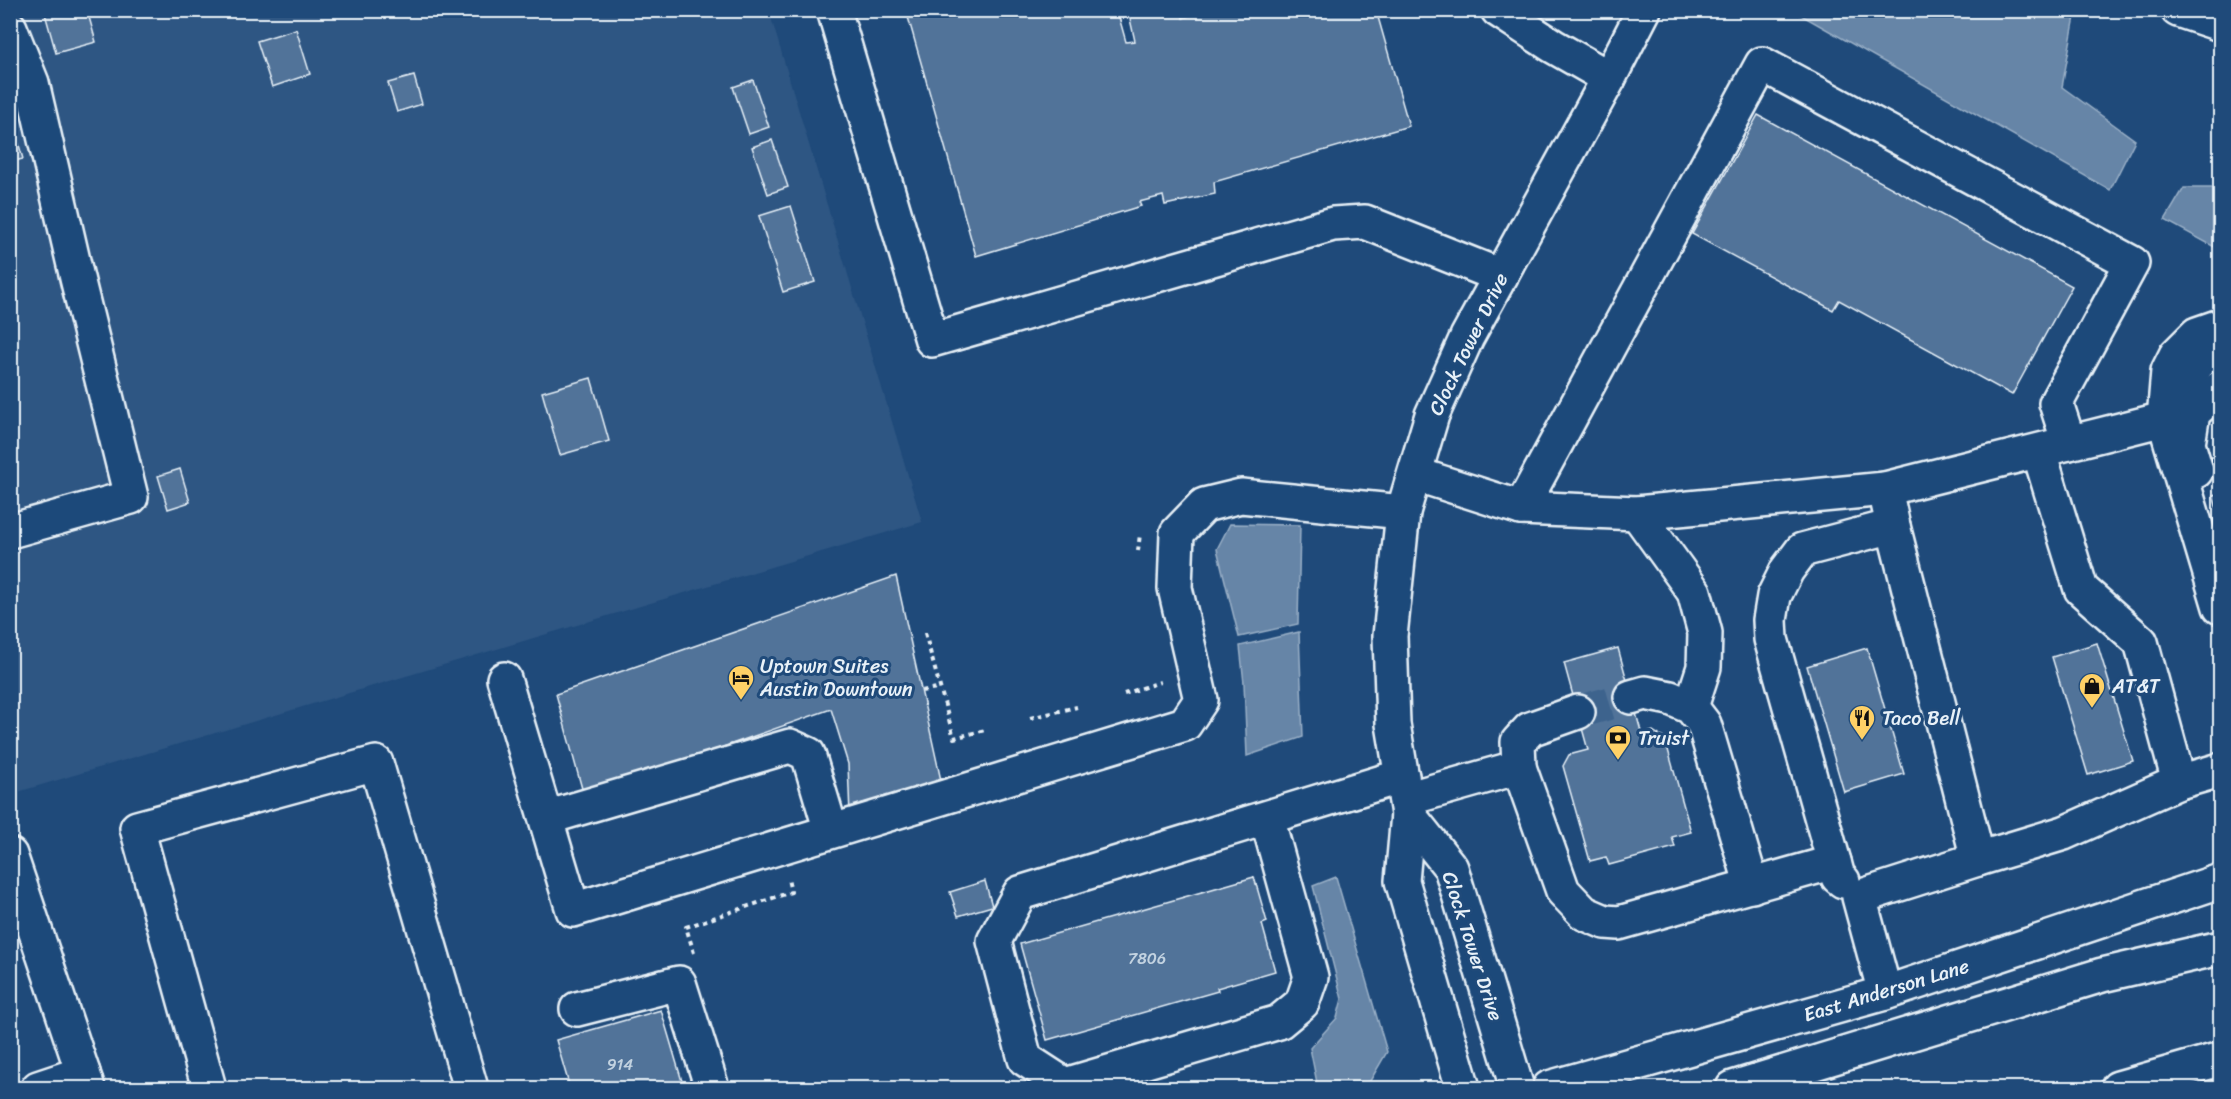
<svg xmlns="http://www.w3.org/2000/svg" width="2231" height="1099" font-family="Sriracha,sans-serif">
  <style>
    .built { fill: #2e5683 }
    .water { fill: #6685a7; stroke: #9ab0c7; stroke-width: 1.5 }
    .building { fill: #517399; stroke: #e8f1f8; stroke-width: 1.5 }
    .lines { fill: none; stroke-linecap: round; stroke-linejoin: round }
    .minor-tunnel { stroke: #3d638d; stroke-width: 33; stroke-dasharray: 33 16; stroke-linecap: butt }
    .minor-casing { stroke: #e8f1f8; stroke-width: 38 }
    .major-casing { stroke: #e8f1f8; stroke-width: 38 }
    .highway-casing { stroke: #e8f1f8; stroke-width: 38 }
    .path { stroke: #e8f1f8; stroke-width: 4; stroke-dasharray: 4.5 4.5; stroke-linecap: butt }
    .minor { stroke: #1f4a7a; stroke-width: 33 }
    .major { stroke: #1f4a7a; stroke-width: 33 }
    .highway { stroke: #1f4a7a; stroke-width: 33 }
    .labels { text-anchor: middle; stroke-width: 6; stroke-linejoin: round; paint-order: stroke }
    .number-label { font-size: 16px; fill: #c2d2e0 }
    .street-label { font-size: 20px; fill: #e8f1f8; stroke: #1f4a7a }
    .poi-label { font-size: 20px; fill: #e8f1f8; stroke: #1f4a7a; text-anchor: start }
  </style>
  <rect width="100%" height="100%" fill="#1f4a7a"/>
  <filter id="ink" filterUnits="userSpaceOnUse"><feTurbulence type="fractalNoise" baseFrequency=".0167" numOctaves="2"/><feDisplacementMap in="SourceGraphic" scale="12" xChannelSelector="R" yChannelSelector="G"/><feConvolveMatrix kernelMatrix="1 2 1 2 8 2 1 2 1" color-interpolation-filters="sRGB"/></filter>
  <g filter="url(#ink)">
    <path class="built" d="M11 11H769L922 522 11 794Z"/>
    <g class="water">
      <path d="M1794 11H2076L2062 87 2135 140 2110 190Z"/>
      <path d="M2184 188H2220V250L2165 220Z"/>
      <path d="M1230 524 1300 525 1298 624 1239 637 1217 549Z"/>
      <path d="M1299 632 1303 737 1247 756 1244 683 1240 646Z"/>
      <path d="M1336 877 1387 1052 1370 1081 1348 1088H1318L1310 1048 1337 1018 1342 999 1313 886Z"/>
    </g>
    <g class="building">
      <path d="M44 10H87L96 42 56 53Z"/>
      <path d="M906 10H1117L1126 42 1135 41 1128 10H1181L1183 18 1209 10H1376L1409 126 1214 182 1215 194 1165 205 1163 196 1139 202 1141 206 976 256Z"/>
      <path d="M296 29 310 74 272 87 257 41Z"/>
      <path d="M414 76 422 104 397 112 388 83Z"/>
      <path d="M753 80 769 127 749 134 733 87Z"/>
      <path d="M10 114 23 159 10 162Z"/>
      <path d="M1758 115 2072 286 2012 395 1839 300 1833 310 1692 234Z"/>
      <path d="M772 140 788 187 768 194 752 147Z"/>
      <path d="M791 206 815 282 783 292 759 216Z"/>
      <path d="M591 378 609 441 560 455 542 392Z"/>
      <path d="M2220 454V520L2213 495 2219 493 2209 458Z"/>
      <path d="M180 469 190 502 168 509 158 476Z"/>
      <path d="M896 576 942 785 850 815 848 764 831 709 584 796 556 694Z"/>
      <path d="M2097 643 2133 761 2088 775 2052 657Z"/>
      <path d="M1618 648 1642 735 1653 731 1665 739 1691 832 1672 837 1675 847 1609 865 1606 857 1590 861 1563 766 1569 755 1588 750 1564 663Z"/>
      <path d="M1867 648 1904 774 1844 792 1807 666Z"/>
      <path d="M1254 877 1267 922 1262 924 1275 971 1217 988 1218 991 1047 1040 1020 944Z"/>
      <path d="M985 881 992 906 958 916 950 892Z"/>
      <path d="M661 1010 684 1088H570L556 1040Z"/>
    </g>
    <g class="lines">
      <path class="minor-tunnel" d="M1578 712 1631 697"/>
      <g class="minor-casing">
        <g id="minor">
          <path d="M834 10 932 340 1333 224 1365 222 1501 276"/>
          <path d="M1498 10 1553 46 1609 78"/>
          <path d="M2178 10 2220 24"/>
          <path d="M10 28 32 83 77 278 131 497 10 531"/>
          <path d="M2220 326 2197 334 2176 355 2168 371 2164 419 2220 607"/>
          <path d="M2186 425C2184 399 2187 355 2220 349"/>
          <path d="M2039 452 2081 589 2141 642 2179 782"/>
          <path d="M2196 471 2188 444 2193 413 2220 388"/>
          <path d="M1415 474 1521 508 1637 513 1885 489 2164 419"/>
          <path d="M1521 508 1762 64 2132 263 2056 403 2069 443"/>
          <path d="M1637 513 1694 592 1705 633 1704 667 1691 707"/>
          <path d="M504 679 573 910 1185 724 1201 700 1175 588 1177 533 1204 505 1241 496 1403 512"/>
          <path d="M1631 697 1645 693 1670 698 1691 707 1704 724 1752 886"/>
          <path d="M1519 767 1518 742 1530 729 1578 712"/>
          <path d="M1406 799 1519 767 1563 891 1584 913 1605 922 1619 923 1834 862"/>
          <path d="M1408 814 1451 868 1517 1088"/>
          <path d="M546 818 790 746 808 754 831 831"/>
          <path d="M1267 818 1311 977 1302 1003 1279 1022 1065 1085 1025 1059 994 941 1020 893 1402 776"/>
          <path d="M10 855 88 1088"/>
          <path d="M1978 859 2064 833 2179 782 2220 770"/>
          <path d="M1843 881 1838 877 1834 862 1771 639 1770 620 1774 596 1787 570 1802 550 1893 526"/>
          <path d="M1885 993 1859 897 1978 859 1893 526 1885 489"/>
          <path d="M577 1009 679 983 712 1088"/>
          <path d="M38 1088 83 1073"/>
          <path d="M209 1088 137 828 376 763 471 1088"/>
          <path d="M1463 1088 1402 881 1408 814 1393 724 1390 636 1403 512 1432 415 1467 337 1609 78 1644 10"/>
        </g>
      </g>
      <g class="major-casing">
        <path id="major" d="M1549 1088 1885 993 2220 881"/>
      </g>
      <g class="highway-casing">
        <g id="highway">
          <path d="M1733 1088 2102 975 2220 948"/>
          <path d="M2118 1088 2220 1059"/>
        </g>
      </g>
      <g class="path">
        <path d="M1138 551 1140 534"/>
        <path d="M925 633 954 738 985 730"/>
        <path d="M922 691 941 687"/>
        <path d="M1124 694 1160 682"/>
        <path d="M1030 718 1077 707"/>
        <path d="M694 953 686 927 791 892 788 879"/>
      </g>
      <use href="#minor" class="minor"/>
      <use href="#major" class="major"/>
      <use href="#highway" class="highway"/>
    </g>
  </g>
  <defs>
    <g id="hotel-pin" transform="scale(1.35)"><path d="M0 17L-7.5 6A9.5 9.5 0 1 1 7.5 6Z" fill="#ffd166" stroke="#1f4a7a"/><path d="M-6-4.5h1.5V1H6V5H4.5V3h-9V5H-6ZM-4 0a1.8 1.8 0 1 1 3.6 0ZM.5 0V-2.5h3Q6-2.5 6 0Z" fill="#111"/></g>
    <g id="shop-pin" transform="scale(1.35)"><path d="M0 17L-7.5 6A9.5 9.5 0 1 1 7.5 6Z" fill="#ffd166" stroke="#1f4a7a"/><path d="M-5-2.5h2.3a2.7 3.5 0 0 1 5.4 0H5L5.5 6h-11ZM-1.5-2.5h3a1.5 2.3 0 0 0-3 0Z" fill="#111"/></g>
    <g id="restaurant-pin" transform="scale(1.35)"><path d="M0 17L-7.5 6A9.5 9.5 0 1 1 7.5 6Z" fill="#ffd166" stroke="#1f4a7a"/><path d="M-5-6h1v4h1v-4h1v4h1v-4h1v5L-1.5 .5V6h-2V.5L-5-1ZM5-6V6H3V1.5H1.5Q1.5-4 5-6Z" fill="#111"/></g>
    <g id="bank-pin" transform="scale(1.35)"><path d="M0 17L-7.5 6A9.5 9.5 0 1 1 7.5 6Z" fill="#ffd166" stroke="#1f4a7a"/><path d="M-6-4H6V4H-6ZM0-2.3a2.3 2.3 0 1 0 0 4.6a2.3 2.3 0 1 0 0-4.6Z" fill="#111"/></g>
  </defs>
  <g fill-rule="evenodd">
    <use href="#hotel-pin" x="741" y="678"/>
    <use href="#shop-pin" x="2092" y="686"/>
    <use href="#restaurant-pin" x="1862" y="718"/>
    <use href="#bank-pin" x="1618" y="738"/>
  </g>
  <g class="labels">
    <g class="number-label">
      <text x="1147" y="964">7806</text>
      <text x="620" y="1070">914</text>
    </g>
    <g class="street-label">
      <text transform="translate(1468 344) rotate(-64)" y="7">Clock Tower Drive</text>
      <text transform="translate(1473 946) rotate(72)" y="7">Clock Tower Drive</text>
      <text transform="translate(1886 990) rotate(-17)" y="7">East Anderson Lane</text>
    </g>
    <g class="poi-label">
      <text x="760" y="673">Uptown Suites<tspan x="760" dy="23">Austin Downtown</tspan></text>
      <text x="2112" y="693">AT&amp;T</text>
      <text x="1882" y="725">Taco Bell</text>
      <text x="1638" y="745">Truist</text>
    </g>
  </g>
  <rect width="2231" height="1099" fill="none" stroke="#1f4a7a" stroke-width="36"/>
  <rect x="18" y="18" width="2195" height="1063" fill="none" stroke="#e8f1f8" stroke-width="2" filter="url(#ink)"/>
</svg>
